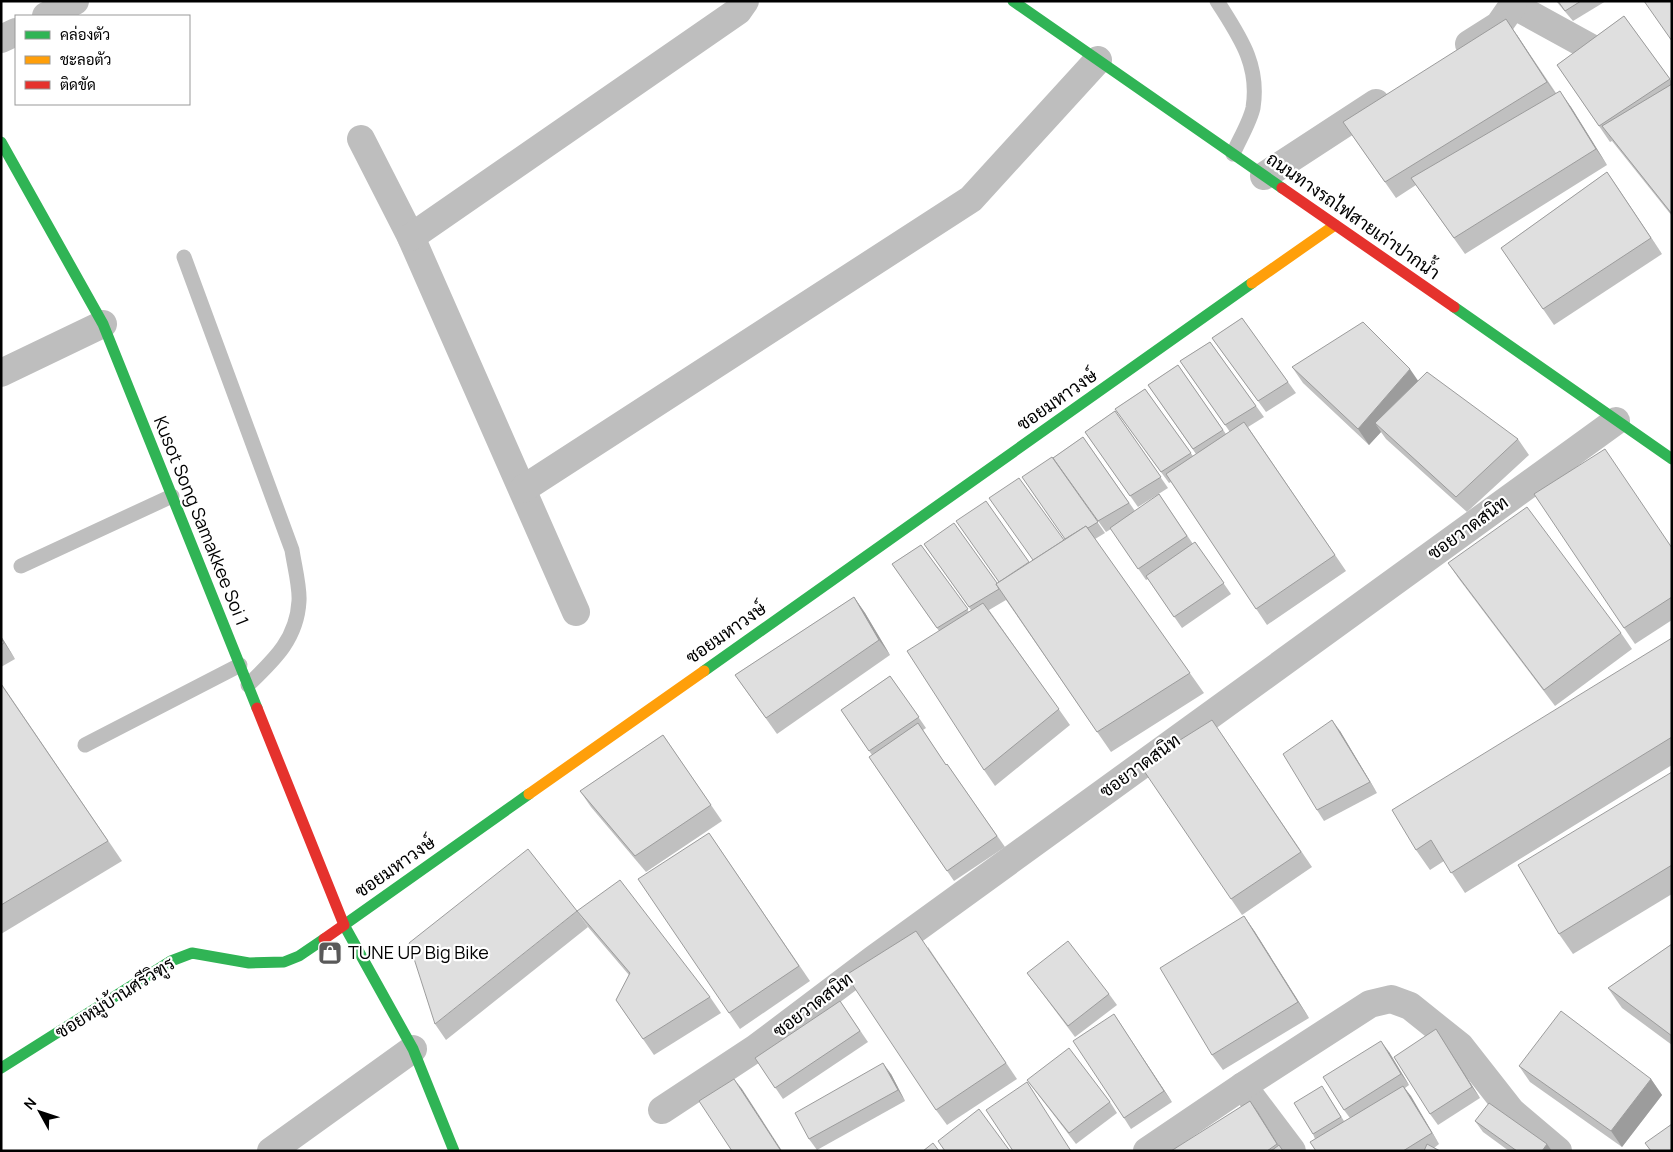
<svg xmlns="http://www.w3.org/2000/svg" width="1673" height="1152" font-family="Manrope,Sarabun,sans-serif">
  <style>
    .lines { fill: none; stroke-linecap: round; stroke-linejoin: round }
    .lane { stroke: #bebebe; stroke-width: 15 }
    .street { stroke: #bebebe; stroke-width: 28 }
    .fast { stroke: #30b455; stroke-width: 11 }
    .slow { stroke: #ff9f0a; stroke-width: 11 }
    .jam { stroke: #e5322d; stroke-width: 11 }
    .wall { fill: #c0c0c0 }
    .shaded-wall { fill: #9c9c9c }
    .building { fill: #dfdfdf; stroke: #9c9c9c }
    .labels { text-anchor: middle; stroke-width: 4.5; stroke-linejoin: round; paint-order: stroke }
    .street-label { font-size: 18px; fill: #000; stroke: #fff }
    .poi-label { font-size: 18px; fill: #000; stroke: #fff; text-anchor: start }
  </style>
  <rect width="100%" height="100%" fill="#fff"/>
  <g class="lines">
    <g class="lane">
      <path d="M1217 1C1239 36 1260 64 1253 108 1250 122 1239 140 1233 154"/>
      <path d="M184 257 292 550C294 564 300 587 299 601 297 639 274 660 248 685"/>
      <path d="M21 566 172 496"/>
      <path d="M85 745 240 665"/>
    </g>
    <g class="street">
      <path d="M1513 5 1595 50"/>
      <path d="M46 16 75 1"/>
      <path d="M1 39 16 32"/>
      <path d="M1469 44 1499 25 1513 5V1"/>
      <path d="M361 139 411 237 576 612"/>
      <path d="M1264 176 1376 103"/>
      <path d="M411 237 738 11 745 1"/>
      <path d="M1 373 103 324"/>
      <path d="M523 489 971 199 1098 60"/>
      <path d="M1243 1086 1292 1151"/>
      <path d="M662 1110 756 1048 874 959 1616 421"/>
      <path d="M271 1151 413 1049"/>
      <path d="M1147 1151 1243 1086 1370 1004 1391 999 1410 1006 1460 1046 1511 1111 1558 1151"/>
    </g>
    <g class="fast">
      <path d="M1013 1 1282 188"/>
      <path d="M1 142 103 324 257 708"/>
      <path d="M1454 307 1672 459"/>
      <path d="M704 671 1252 283"/>
      <path d="M1 1068 171 961 192 953 249 963 284 962 299 956 324 939"/>
      <path d="M454 1151 413 1049 344 925 529 794"/>
    </g>
    <g class="slow">
      <path d="M1252 283 1335 225"/>
      <path d="M529 794 704 671"/>
    </g>
    <g class="jam">
      <path d="M1282 188 1454 307"/>
      <path d="M257 708 344 925 324 939"/>
    </g>
  </g>
  <g class="wall">
    <path d="M1556 1H1606L1573 21Z"/>
    <path d="M1624 16 1672 82V216L1612 141 1610 142 1557 65Z"/>
    <path d="M1517 35 1556 93 1571 107 1607 165 1465 254 1416 185 1396 198 1343 122Z"/>
    <path d="M1607 172 1662 254 1554 325 1501 248Z"/>
    <path d="M1242 318 1296 393 1266 412 1212 338Z"/>
    <path d="M1210 342 1264 417 1248 427 1346 571 1267 625 1171 482 1169 483 1115 409 1145 389 1193 456 1196 454 1148 385 1178 365 1226 434 1230 432 1180 361Z"/>
    <path d="M1292 367 1418 381 1518 439 1529 455 1467 512 1386 439 1381 432 1369 445 1303 383Z"/>
    <path d="M1115 411 1168 488 1138 507 1085 432Z"/>
    <path d="M1083 437 1135 511 1159 494 1193 544 1195 542 1231 594 1182 628 1148 579 1146 580 1111 529 1106 532 1053 458Z"/>
    <path d="M1052 457 1105 533 1095 539 1204 693 1111 752 1006 600 989 610 1070 725 995 786 984 770 939 631 892 564 921 545 969 612 971 610 924 544 997 583 1065 539Z"/>
    <path d="M1672 547V620L1635 644 1624 628Z"/>
    <path d="M1448 563 1621 633 1632 649 1555 706 1459 579Z"/>
    <path d="M854 597 865 613 890 655 777 734 735 675Z"/>
    <path d="M1 636 15 659 1 667Z"/>
    <path d="M1672 638V765L1465 893 1444 861 1430 870 1416 850Z"/>
    <path d="M890 676 926 728 923 730 946 765 947 764 1005 847 954 881 869 757 872 755 841 710Z"/>
    <path d="M1 683 122 861 1 934Z"/>
    <path d="M1340 731 1377 793 1324 821 1317 810Z"/>
    <path d="M663 735 722 821 646 872 591 807 580 791Z"/>
    <path d="M1223 736 1312 867 1242 915 1231 899Z"/>
    <path d="M1672 772V894L1573 954 1559 934Z"/>
    <path d="M709 833 810 981 740 1029 729 1013Z"/>
    <path d="M577 911 588 927 446 1040 435 1024Z"/>
    <path d="M577 911 710 997 721 1013 654 1055 616 1000 629 975 588 927Z"/>
    <path d="M1244 916 1255 932 1309 1018 1223 1070 1212 1055Z"/>
    <path d="M1672 944V1045L1622 1008 1608 988Z"/>
    <path d="M928 947 1017 1079 947 1125 936 1110Z"/>
    <path d="M1027 973 1109 994 1117 1005 1075 1037Z"/>
    <path d="M840 1001 868 1042 783 1099 755 1058Z"/>
    <path d="M1114 1014 1172 1102 1131 1129 1124 1118Z"/>
    <path d="M1436 1029 1480 1098 1438 1125 1430 1114Z"/>
    <path d="M1389 1052 1409 1085 1405 1088 1439 1144 1434 1148 1440 1151H1316L1315 1139 1313 1134 1326 1092 1344 1121 1350 1118 1344 1110Z"/>
    <path d="M1519 1066 1651 1079 1662 1095 1622 1147 1530 1082Z"/>
    <path d="M891 1074 905 1101 817 1150 809 1139Z"/>
    <path d="M1027 1080 1110 1102 1117 1113 1076 1144Z"/>
    <path d="M1250 1101 1279 1146 1283 1151H1171Z"/>
    <path d="M1475 1121 1547 1144 1552 1151H1509L1483 1132Z"/>
  </g>
  <g class="shaded-wall">
    <path d="M1506 19 1517 35 1558 98 1547 82Z"/>
    <path d="M1560 91 1571 107 1607 165 1596 149Z"/>
    <path d="M1607 172 1618 188 1662 254 1651 238Z"/>
    <path d="M1410 369 1421 385 1375 423 1381 432 1369 445 1358 429Z"/>
    <path d="M854 597 865 613 890 655 879 640Z"/>
    <path d="M1 636 15 659 1 638Z"/>
    <path d="M1332 720 1340 731 1377 793 1370 782Z"/>
    <path d="M1244 916 1255 932 1309 1018 1298 1002Z"/>
    <path d="M1114 1014 1121 1025 1172 1102 1164 1091Z"/>
    <path d="M1436 1029 1443 1040 1480 1098 1472 1087Z"/>
    <path d="M1381 1041 1389 1052 1409 1085 1401 1074Z"/>
    <path d="M883 1063 891 1074 905 1101 898 1090Z"/>
    <path d="M734 1079 742 1089 782 1151H781Z"/>
    <path d="M1651 1079 1662 1095 1622 1147 1611 1131Z"/>
    <path d="M1403 1086 1411 1096 1439 1144 1432 1133Z"/>
    <path d="M1250 1101 1258 1112 1282 1151 1277 1144Z"/>
    <path d="M1547 1144 1552 1151H1542Z"/>
  </g>
  <g class="building">
    <path d="M1558 1H1581L1565 11Z"/>
    <path d="M1644 1H1672V41Z"/>
    <path d="M1624 16 1670 79 1599 126 1557 65Z"/>
    <path d="M1506 19 1547 82 1385 182 1343 122Z"/>
    <path d="M1672 84V214L1602 126Z"/>
    <path d="M1560 91 1596 149 1454 238 1411 178Z"/>
    <path d="M1607 172 1651 238 1543 309 1501 248Z"/>
    <path d="M1242 318 1288 382 1258 401 1212 338Z"/>
    <path d="M1363 322 1410 369 1358 429 1292 367Z"/>
    <path d="M1210 342 1256 406 1225 425 1180 361Z"/>
    <path d="M1178 365 1223 430 1193 449 1148 385Z"/>
    <path d="M1427 372 1518 439 1456 497 1375 423Z"/>
    <path d="M1145 389 1191 453 1161 472 1115 409Z"/>
    <path d="M1115 411 1161 477 1130 496 1085 432Z"/>
    <path d="M1244 422 1335 555 1256 609 1166 474Z"/>
    <path d="M1083 437 1129 503 1098 521 1053 458Z"/>
    <path d="M1605 449 1672 548V597L1624 628 1534 494Z"/>
    <path d="M1052 457 1098 522 1088 528 1086 526 1065 539 1022 477Z"/>
    <path d="M1019 478 1064 540 1033 560 989 498Z"/>
    <path d="M1159 494 1187 536 1138 569 1110 528Z"/>
    <path d="M986 501 1029 562 999 582 956 521Z"/>
    <path d="M1527 507 1621 633 1544 690 1448 563Z"/>
    <path d="M954 523 997 583 996 584 999 589 969 607 924 544Z"/>
    <path d="M1086 526 1190 673 1097 732 996 584Z"/>
    <path d="M1195 542 1224 583 1174 617 1146 576Z"/>
    <path d="M921 545 968 609 937 628 892 564Z"/>
    <path d="M854 597 879 640 766 718 735 675Z"/>
    <path d="M983 603 1059 709 984 770 907 651Z"/>
    <path d="M1 638 4 643 1 645Z"/>
    <path d="M1672 638V737L1451 873 1431 840 1416 850 1392 810Z"/>
    <path d="M890 676 919 717 869 751 841 710Z"/>
    <path d="M1 684 108 841 1 905Z"/>
    <path d="M1212 720 1301 852 1231 899 1140 765Z"/>
    <path d="M1332 720 1370 782 1317 810 1283 754Z"/>
    <path d="M918 723 946 765 947 764 997 836 947 871 869 757Z"/>
    <path d="M663 735 711 805 635 856 580 791Z"/>
    <path d="M1672 772V865L1559 934 1518 865Z"/>
    <path d="M709 833 799 966 729 1013 638 879Z"/>
    <path d="M528 849 577 911 435 1024 409 943Z"/>
    <path d="M620 880 710 997 643 1039 616 1000 630 973 577 911Z"/>
    <path d="M1244 916 1298 1002 1212 1055 1160 968Z"/>
    <path d="M916 931 1006 1063 936 1110 846 975Z"/>
    <path d="M1068 941 1109 994 1068 1026 1027 973Z"/>
    <path d="M1672 944V1036L1608 988Z"/>
    <path d="M840 1001 860 1031 775 1088 755 1058Z"/>
    <path d="M1561 1011 1651 1079 1611 1131 1519 1066Z"/>
    <path d="M1114 1014 1164 1091 1124 1118 1073 1041Z"/>
    <path d="M1436 1029 1472 1087 1430 1114 1394 1057Z"/>
    <path d="M1381 1041 1401 1074 1344 1110 1323 1077Z"/>
    <path d="M1069 1048 1110 1102 1069 1133 1027 1080Z"/>
    <path d="M883 1063 898 1090 809 1139 795 1113Z"/>
    <path d="M734 1079 781 1151H732L699 1101Z"/>
    <path d="M1027 1082 1071 1151H1013L986 1110Z"/>
    <path d="M1322 1086 1341 1117 1313 1134 1294 1103Z"/>
    <path d="M1403 1086 1432 1133 1403 1151H1316L1310 1142Z"/>
    <path d="M1250 1101 1277 1144 1267 1151H1171Z"/>
    <path d="M1489 1103 1547 1144 1542 1151H1517L1475 1121Z"/>
    <path d="M979 1109 1010 1151H945L938 1141Z"/>
    <path d="M1672 1124V1151H1651L1645 1143Z"/>
    <path d="M933 1143 939 1151H923Z"/>
    <path d="M1427 1144 1440 1151H1424Z"/>
    <path d="M1279 1145 1283 1151H1271Z"/>
  </g>
  <defs>
    <g id="shop-square" transform="scale(1.25)"><rect x="-9" y="-9" width="18" height="18" rx="4" fill="#595959" stroke="#fff"/><path d="M-5-2.5h2.3a2.7 3.5 0 0 1 5.4 0H5L5.5 6h-11ZM-1.5-2.5h3a1.5 2.3 0 0 0-3 0Z" fill="#fff"/></g>
  </defs>
  <g fill-rule="evenodd">
    <use href="#shop-square" x="330" y="953"/>
  </g>
  <g class="labels">
    <g class="street-label">
      <text transform="translate(1353 216) rotate(35)" y="6">ถนนทางรถไฟสายเก่าปากน้ำ</text>
      <text transform="translate(1057 400) rotate(-35)" y="6">ซอยมหาวงษ์</text>
      <text transform="translate(201 521) rotate(68)" y="6">Kusot Song Samakkee Soi 1</text>
      <text transform="translate(1468 528) rotate(-36)" y="6">ซอยวาดสนิท</text>
      <text transform="translate(726 633) rotate(-35)" y="6">ซอยมหาวงษ์</text>
      <text transform="translate(1140 766) rotate(-36)" y="6">ซอยวาดสนิท</text>
      <text transform="translate(395 867) rotate(-35)" y="6">ซอยมหาวงษ์</text>
      <text transform="translate(115 998) rotate(-32)" y="6">ซอยหมู่บ้านศรีวิฑูร</text>
      <text transform="translate(813 1005) rotate(-37)" y="6">ซอยวาดสนิท</text>
    </g>
    <g class="poi-label">
      <text x="348" y="959">TUNE UP Big Bike</text>
    </g>
  </g>
  <rect width="1673" height="1152" fill="none" stroke="#000000" stroke-width="5"/>
  <rect x="15" y="15" width="175" height="90" fill="#ffffff" stroke="#999999"/>
  <rect x="25" y="31" width="25" height="8" fill="#30b455" stroke="#999999"/>
  <text x="60" y="40" font-size="15" fill="#000000">คล่องตัว</text>
  <rect x="25" y="56" width="25" height="8" fill="#ff9f0a" stroke="#999999"/>
  <text x="60" y="65" font-size="15" fill="#000000">ชะลอตัว</text>
  <rect x="25" y="81" width="25" height="8" fill="#e5322d" stroke="#999999"/>
  <text x="60" y="90" font-size="15" fill="#000000">ติดขัด</text>
  <g transform="translate(40 1112) rotate(310)" stroke="#ffffff" stroke-width="4" paint-order="stroke">
  <path d="M0-4L9 19L0 12L-9 19Z" fill="#000000"/>
  <text y="-8" font-size="14" font-weight="bold" text-anchor="middle" fill="#000000">N</text>
  </g>
</svg>
